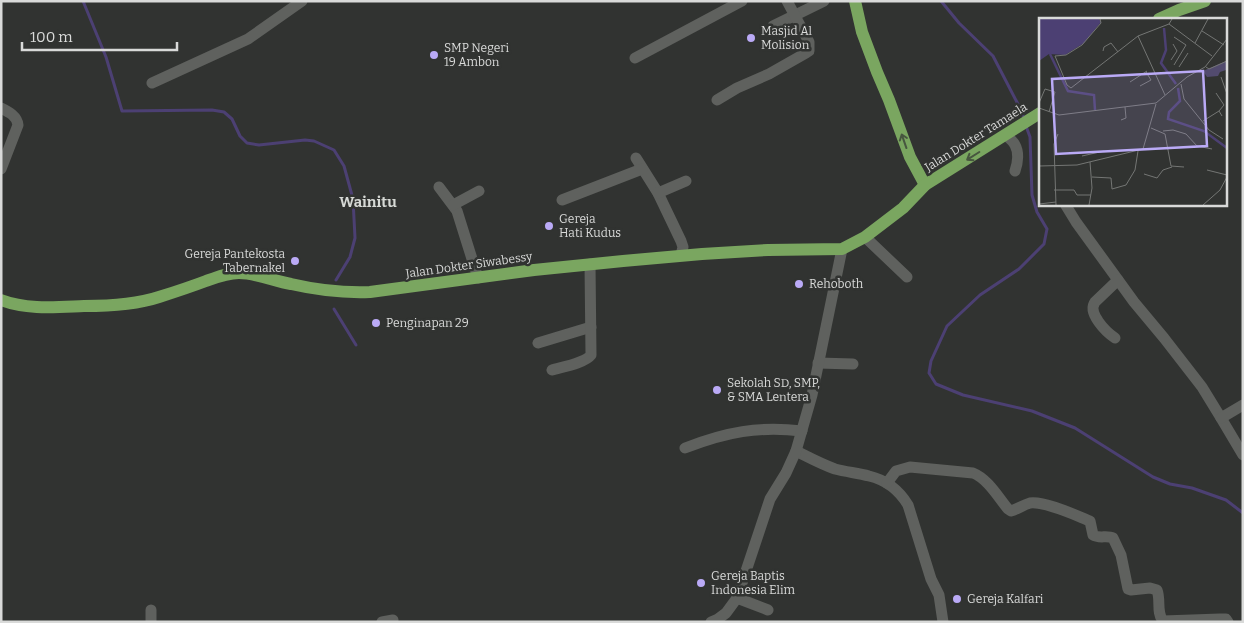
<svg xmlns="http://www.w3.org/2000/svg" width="1244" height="623" font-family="Bitter,serif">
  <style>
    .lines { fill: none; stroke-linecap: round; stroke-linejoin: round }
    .stream { stroke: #4c4073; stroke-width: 3 }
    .minor { stroke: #5f615e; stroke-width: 11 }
    .major { stroke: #7aa660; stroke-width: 12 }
    .oneway { stroke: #47563f }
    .poi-dot { fill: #baaaf6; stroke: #313331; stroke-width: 2 }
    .labels { text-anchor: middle; stroke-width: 5; stroke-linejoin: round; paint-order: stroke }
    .poi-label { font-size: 12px; fill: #d9dad9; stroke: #313331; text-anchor: start }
    .street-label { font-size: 12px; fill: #d9dad9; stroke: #313331 }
    .quarter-label { font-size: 15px; font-weight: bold; fill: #d6d9d5; stroke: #313331 }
    .inset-river { fill: none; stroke: #4c4073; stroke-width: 2.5 }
    .inset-road { fill: none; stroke: #747674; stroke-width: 1 }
    .view { fill: #baaaf6; fill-opacity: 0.15; stroke: #baaaf6; stroke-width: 2.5 }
    .inset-edge { fill: none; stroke: #d9dad9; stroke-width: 2.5 }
  </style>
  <rect width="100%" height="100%" fill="#313331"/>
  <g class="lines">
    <g class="stream">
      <path d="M83 1 106 57 122 111 212 110 224 112 232 119 240 136 247 143 259 145 305 140 314 141 334 150 344 166 353 199 355 238 350 257 336 280"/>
      <path d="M941 1 959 23 993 56 1020 108 1024 118"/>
      <path d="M1026 126 1030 137 1032 195 1037 212 1047 229 1044 244 1019 269 980 295 947 326 931 361 929 373 936 384 963 395 1032 411 1075 428 1153 477 1170 484 1192 488 1226 500 1243 513"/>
      <path d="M334 309 356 345"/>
    </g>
    <g class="minor">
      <path d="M773 26 824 1"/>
      <path d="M635 58 742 1"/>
      <path d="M152 83 248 39 302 1"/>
      <path d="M717 100 737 88 769 74 806 53 809 51V42L787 1"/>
      <path d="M1 108C9 112 17 116 18 125L1 169"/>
      <path d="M1006 135C1009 138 1013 141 1015 145 1019 152 1018 163 1015 171"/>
      <path d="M636 158 658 193 681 241 683 247 681 255"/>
      <path d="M439 187 457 211 478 278"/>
      <path d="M658 193 686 181"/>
      <path d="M562 200 642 169"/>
      <path d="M1065 204 1076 222 1134 302 1164 338 1202 387 1221 418 1243 455"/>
      <path d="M453 205 479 191"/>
      <path d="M865 237 907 277"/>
      <path d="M1115 338C1106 332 1087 313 1095 302L1118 280"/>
      <path d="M538 343 591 327"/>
      <path d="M818 363 853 364"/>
      <path d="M552 370C562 367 585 363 591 355L590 264"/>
      <path d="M1221 418 1243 405"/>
      <path d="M685 448C726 432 758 426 802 431"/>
      <path d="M796 451C808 457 821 464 835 469 846 472 858 473 869 476 886 480 899 490 908 505L931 579 939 595 943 622"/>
      <path d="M887 483 896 471 910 467 973 473C988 479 998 497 1008 509L1011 511C1018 509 1023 505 1030 503 1045 501 1075 515 1090 521L1093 535C1099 539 1107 535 1113 538L1121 555 1128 589 1131 590 1150 588 1157 590C1161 600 1156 612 1163 621L1220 619H1226L1228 622"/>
      <path d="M737 598 768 610"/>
      <path d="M151 610V622"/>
      <path d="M382 622 393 620"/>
      <path d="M711 622 718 619 726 613 737 598 770 499 786 473 796 451 812 395 842 249"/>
    </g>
    <g class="major">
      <path d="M855 1 862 32 877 72 889 100 910 157 925 185"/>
      <path d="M1159 19 1179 10 1205 1"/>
      <path d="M1 300C27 310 57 307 84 306 109 306 135 305 159 297 175 292 190 287 206 281 217 277 227 273 239 273 256 273 274 281 291 284 317 290 343 293 370 292L534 270 623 261 702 254 768 250 842 249 865 237 903 208 925 185 1040 113"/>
    </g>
  </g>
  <defs><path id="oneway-shaft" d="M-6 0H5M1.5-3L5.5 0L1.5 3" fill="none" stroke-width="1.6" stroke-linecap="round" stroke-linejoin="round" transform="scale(1.25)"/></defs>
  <g class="oneway">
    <use href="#oneway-shaft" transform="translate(904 141) rotate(-109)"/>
    <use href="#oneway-shaft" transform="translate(973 156) rotate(148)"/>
  </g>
  <g class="poi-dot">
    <circle cx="751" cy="38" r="5"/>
    <circle cx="434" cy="55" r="5"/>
    <circle cx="549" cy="226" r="5"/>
    <circle cx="295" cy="261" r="5"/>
    <circle cx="799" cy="284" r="5"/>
    <circle cx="376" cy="323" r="5"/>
    <circle cx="717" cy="390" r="5"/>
    <circle cx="701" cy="583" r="5"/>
    <circle cx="957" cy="599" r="5"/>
  </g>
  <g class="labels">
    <g class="poi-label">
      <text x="761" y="35">Masjid Al<tspan x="761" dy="14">Molision</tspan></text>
      <text x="444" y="52">SMP Negeri<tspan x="444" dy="14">19 Ambon</tspan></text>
      <text x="559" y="223">Gereja<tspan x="559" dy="14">Hati Kudus</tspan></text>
      <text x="285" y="258" text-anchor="end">Gereja Pantekosta<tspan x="285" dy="14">Tabernakel</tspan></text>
      <text x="809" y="288">Rehoboth</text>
      <text x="386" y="327">Penginapan 29</text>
      <text x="727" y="387">Sekolah SD, SMP,<tspan x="727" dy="14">&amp; SMA Lentera</tspan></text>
      <text x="711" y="580">Gereja Baptis<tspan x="711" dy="14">Indonesia Elim</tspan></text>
      <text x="967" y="603">Gereja Kalfari</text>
    </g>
    <g class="street-label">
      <text transform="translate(976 137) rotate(-32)" y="4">Jalan Dokter Tamaela</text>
      <text transform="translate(469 265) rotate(-8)" y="4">Jalan Dokter Siwabessy</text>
    </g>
    <g class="quarter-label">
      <text x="368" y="207">Wainitu</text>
    </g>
  </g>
  <g transform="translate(1039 18)">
    <rect width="188" height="188" fill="#313331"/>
    <path d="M187 43V52L181 54 179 58 168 59 164 53Z" fill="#524b6e"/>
    <path d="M0 1H60L62 4 45 25 26 37 10 36 0 43Z" fill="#4c4073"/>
    <path class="inset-river" d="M125 10 127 32 122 45 137 66M11 36 29 73 55 77 56 92M139 70 141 83 130 94 129 101 165 113 188 130"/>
    <path class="inset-road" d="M61 1 62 5 43 27 27 37 16 38 28 67 32 70 99 18M130 6 173 38M163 13 185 27M135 19 147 27 135 47M156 25 169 1M64 33 65 29 72 25 79 34M132 42 138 33 134 26M140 49 149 35M167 49 170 51 188 43M182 59 188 76M91 64 108 53M142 66 145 81 170 112 184 121M101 68 112 62 107 54M177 75 185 87 180 93M126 77 99 18 130 6 133 1M0 85 6 71 16 74 10 94M0 90 20 97 117 85 148 59 166 49 188 21M82 102 87 100 86 89M164 103 180 93 183 98M112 110 126 116 132 148 145 149M124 113 134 112 147 116 158 128 173 131M43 138 65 133M0 148 38 147 104 131 117 86M168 152 188 157M105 156 118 160 124 152 133 149M53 159 72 160 73 171 87 167 96 152 99 133M15 172H35L38 177H52M0 186 17 184M17 187 15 126 19 116M50 187 53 170 51 144M164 187 181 172 188 159"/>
    <path class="view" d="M164 53 168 128 17 136 13 61Z"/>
    <rect width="188" height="188" class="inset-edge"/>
  </g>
  <rect width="1244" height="623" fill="none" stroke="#d9dad9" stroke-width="5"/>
  <path d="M22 42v8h155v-8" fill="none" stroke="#d9dad9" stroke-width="2.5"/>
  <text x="30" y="42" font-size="15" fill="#d9dad9" stroke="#313331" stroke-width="4" paint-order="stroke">100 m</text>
</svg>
